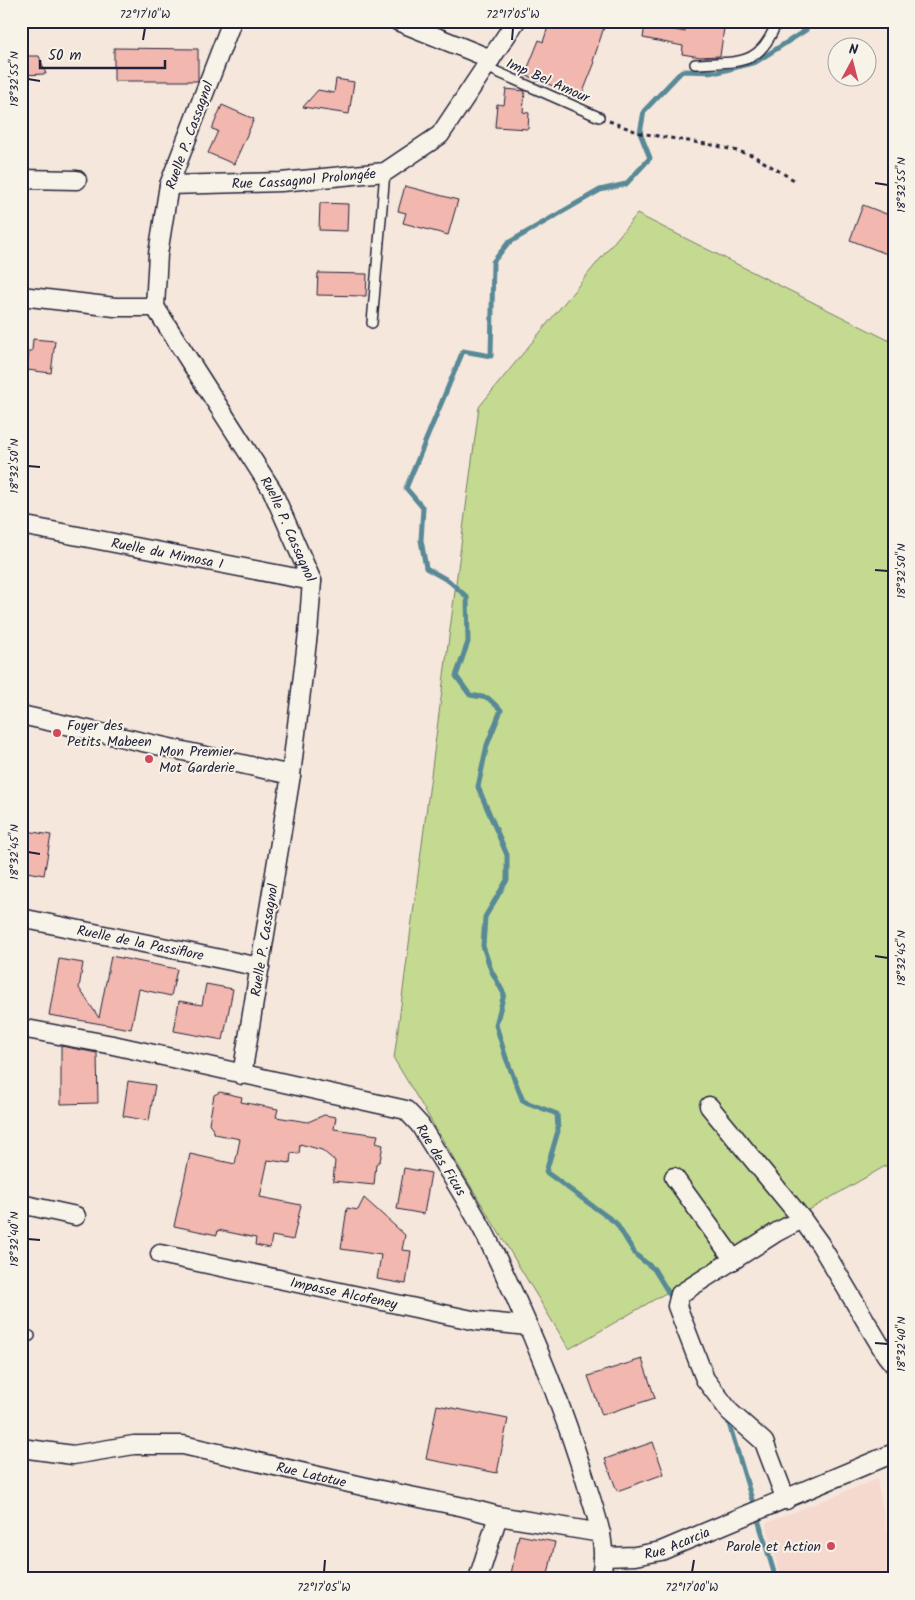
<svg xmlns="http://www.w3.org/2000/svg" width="915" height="1600" font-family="Kalam,sans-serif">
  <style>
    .built { fill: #f5d9ce }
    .green { fill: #c4da90; stroke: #737e66 }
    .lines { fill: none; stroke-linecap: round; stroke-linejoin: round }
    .stream { stroke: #598997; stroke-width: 5 }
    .building { fill: #f2b7ae; stroke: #22223b }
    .lane-casing { stroke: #22223b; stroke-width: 12 }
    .street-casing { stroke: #22223b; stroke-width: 21 }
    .path { stroke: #22223b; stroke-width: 3; stroke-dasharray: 4 4; stroke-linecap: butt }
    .lane { stroke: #f7f3e8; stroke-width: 9 }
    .street { stroke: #f7f3e8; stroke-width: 18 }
    .ticks { fill: none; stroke: #22223b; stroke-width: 2 }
    .poi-dot { fill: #d1495b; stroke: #f7f3e8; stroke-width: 2 }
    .labels { text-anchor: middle; stroke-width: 4; stroke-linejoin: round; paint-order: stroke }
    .street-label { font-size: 14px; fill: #22223b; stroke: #f7f3e8 }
    .poi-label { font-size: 14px; fill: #22223b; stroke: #f7f3e8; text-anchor: start }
    .neatline { fill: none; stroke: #22223b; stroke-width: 2 }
    .ticks-label { font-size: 12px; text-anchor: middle; fill: #22223b }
  </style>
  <rect width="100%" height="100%" fill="#f6e7dc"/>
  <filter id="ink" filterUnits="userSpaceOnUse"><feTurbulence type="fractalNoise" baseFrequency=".02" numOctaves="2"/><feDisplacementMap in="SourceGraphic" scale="10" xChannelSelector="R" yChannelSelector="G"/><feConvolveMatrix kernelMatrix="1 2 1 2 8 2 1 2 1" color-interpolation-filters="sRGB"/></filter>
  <g filter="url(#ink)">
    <path class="built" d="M877 1479 894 1568V1579H781L766 1523Z"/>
    <path class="green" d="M637 214 894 343V1161L569 1349 394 1059 479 407Z"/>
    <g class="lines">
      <g class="stream">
        <path d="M673 1300 654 1269 636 1255 616 1223 546 1172 558 1131 557 1114 523 1101 506 1058 496 1025 504 994 491 970 483 946 485 917 507 880V855L478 787 487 745 501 710 488 698 470 695 456 676 468 642 467 597 449 581 426 568 421 540 423 508 406 488 463 351 491 356 493 262 508 243 600 190 626 184 650 158 640 133 644 111 682 71 718 72 756 62 806 30 807 21"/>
        <path d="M727 1417 776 1579"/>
      </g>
    </g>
    <g class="building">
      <path d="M550 21H606L593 61 595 62 581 97 525 75 539 40 543 42Z"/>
      <path d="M687 21H725L720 56 700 57 682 54 683 46 643 38 645 24 685 32Z"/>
      <path d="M114 48 198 49V81H114Z"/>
      <path d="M21 56H39L46 74 21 75Z"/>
      <path d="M336 79 354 82 349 114 303 107 318 90 334 93Z"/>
      <path d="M506 89 525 91 523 112 529 113 528 129 495 127 497 104 504 105Z"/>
      <path d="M222 105 254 119 234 164 208 153 218 131 212 129Z"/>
      <path d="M405 186 458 200 448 235 403 223 406 213 398 211Z"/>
      <path d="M320 203 348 204 347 231 319 230Z"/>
      <path d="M863 205 894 217V237L887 254 850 240Z"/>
      <path d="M318 273 367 274 366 296 317 295Z"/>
      <path d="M33 339 55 341 51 373 27 370 29 351H32Z"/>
      <path d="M21 830 51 835 44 875 21 871Z"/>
      <path d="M111 956 177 969 171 996 139 989 131 1029 49 1015 59 959 83 963 79 988 99 1018Z"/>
      <path d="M206 984 233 989 223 1040 174 1031 179 1001 202 1005Z"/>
      <path d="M61 1046 97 1053 98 1103 61 1104Z"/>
      <path d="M128 1081 155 1085 149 1121 123 1116Z"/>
      <path d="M220 1092 242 1097 241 1102 278 1109 276 1117 308 1122 324 1115 336 1117 334 1129 378 1135 376 1143 383 1145 380 1161 376 1164 374 1185 333 1181 335 1161 322 1150 300 1144 299 1154 291 1153 290 1163 268 1160 260 1197 301 1205 293 1240 272 1236 270 1248 255 1245 256 1238 218 1230 217 1235 174 1226 190 1154 235 1164 240 1139 215 1134 209 1123 214 1095Z"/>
      <path d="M404 1168 431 1173 424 1214 397 1209Z"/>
      <path d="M364 1198 405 1235 402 1250 411 1251 406 1284 377 1279 381 1255 341 1249 347 1208 358 1210Z"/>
      <path d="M642 1359 655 1398 602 1415 588 1376Z"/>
      <path d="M437 1405 508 1419 497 1473 426 1459Z"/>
      <path d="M653 1442 664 1474 617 1491 605 1459Z"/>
      <path d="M519 1535 555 1542 547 1579H510Z"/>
    </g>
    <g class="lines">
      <g class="lane-casing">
        <g id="lane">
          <path d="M695 64C738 61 760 68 777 21"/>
          <path d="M486 67 599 117"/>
          <path d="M372 323 385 172"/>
          <path d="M21 1334 30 1336"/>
        </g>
      </g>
      <g class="street-casing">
        <g id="street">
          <path id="s1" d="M232 21 169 185 158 254 155 307 272 490 312 581 308 633 291 775 242 1075"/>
          <path d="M397 21 491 59"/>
          <path d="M21 179 77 180"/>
          <path id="s2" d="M169 185 281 182 385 172 440 135 516 21"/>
          <path d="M21 296 115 307H155"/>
          <path id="s3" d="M21 525 312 581"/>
          <path d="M21 715 291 775"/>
          <path id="s4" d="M21 918 260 967"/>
          <path id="s5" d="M21 1028 113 1045 406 1110 420 1125C444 1165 471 1204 491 1246 528 1321 560 1399 585 1479 594 1511 610 1545 600 1579"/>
          <path d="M709 1106 802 1219"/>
          <path d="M674 1177 734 1260"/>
          <path d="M21 1204 76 1216"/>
          <path id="s6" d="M160 1254 477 1321 528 1326"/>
          <path id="s7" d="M21 1448 73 1455 134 1445H183L371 1488 464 1507 498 1516 601 1533"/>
          <path d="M786 1500 764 1442 730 1412 705 1379 677 1306 680 1294 777 1232 802 1219 820 1244 886 1355 894 1365"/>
          <path id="s8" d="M603 1557 635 1556 661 1551 894 1453"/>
          <path d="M478 1579 498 1516"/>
        </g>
      </g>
      <path class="path" d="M609 121 640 133 718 146 752 155 794 180"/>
      <use href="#lane" class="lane"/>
      <use href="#street" class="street"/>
    </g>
  </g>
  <path class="ticks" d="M143 40 145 28M512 40 513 28M28 79 40 81M875 183 888 185M28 466 40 467M875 570 888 571M28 852 40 854M875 956 888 958M28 1239 40 1240M875 1343 888 1344M324 1572 325 1560M692 1572 694 1560"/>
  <g class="poi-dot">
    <circle cx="57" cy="733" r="5"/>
    <circle cx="149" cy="759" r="5"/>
    <circle cx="831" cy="1546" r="5"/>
  </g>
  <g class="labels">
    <g class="street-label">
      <text transform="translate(548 80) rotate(24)" y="5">Imp Bel Amour</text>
      <text transform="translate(189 135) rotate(-70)" y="5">Ruelle P. Cassagnol</text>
      <text dy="5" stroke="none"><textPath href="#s2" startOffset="135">Rue Cassagnol Prolongée</textPath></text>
      <text dy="5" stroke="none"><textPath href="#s1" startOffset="558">Ruelle P. Cassagnol</textPath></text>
      <text dy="5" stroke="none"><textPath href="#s3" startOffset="149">Ruelle du Mimosa I</textPath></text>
      <text transform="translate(264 940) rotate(-81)" y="5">Ruelle P. Cassagnol</text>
      <text dy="5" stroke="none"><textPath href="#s4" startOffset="122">Ruelle de la Passiflore</textPath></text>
      <text dy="5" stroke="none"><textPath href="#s5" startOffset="455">Rue des Ficus</textPath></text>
      <text dy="5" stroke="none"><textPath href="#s6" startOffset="188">Impasse Alcofeney</textPath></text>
      <text dy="5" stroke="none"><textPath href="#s7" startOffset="295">Rue Latotue</textPath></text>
      <text dy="5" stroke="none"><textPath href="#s8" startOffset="76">Rue Acarcia</textPath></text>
    </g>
    <g class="poi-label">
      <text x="67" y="730">Foyer des<tspan x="67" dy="16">Petits Mabeen</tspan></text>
      <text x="159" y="756">Mon Premier<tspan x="159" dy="16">Mot Garderie</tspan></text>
      <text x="821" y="1551" text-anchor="end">Parole et Action</text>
    </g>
  </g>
  <rect width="915" height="1600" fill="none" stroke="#f7f3e8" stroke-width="55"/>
  <g transform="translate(852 62) rotate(7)"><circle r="24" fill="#f7f3e8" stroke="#a29fa3"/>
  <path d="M0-4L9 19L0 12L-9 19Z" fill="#d1495b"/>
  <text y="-8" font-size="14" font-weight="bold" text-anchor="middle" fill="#22223b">N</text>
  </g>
  <path d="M40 60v8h125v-8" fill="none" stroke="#22223b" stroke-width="2.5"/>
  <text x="48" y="60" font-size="15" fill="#22223b" stroke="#f7f3e8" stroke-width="4" paint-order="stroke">50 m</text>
  <rect x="28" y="28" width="860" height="1544" class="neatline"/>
  <g class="ticks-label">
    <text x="145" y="18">72°17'10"W</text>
    <text x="513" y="18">72°17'05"W</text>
    <text transform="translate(14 79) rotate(-90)" y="4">18°32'55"N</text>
    <text transform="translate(901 185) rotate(-90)" y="4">18°32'55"N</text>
    <text transform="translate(14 466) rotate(-90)" y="4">18°32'50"N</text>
    <text transform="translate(901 571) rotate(-90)" y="4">18°32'50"N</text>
    <text transform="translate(14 852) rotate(-90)" y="4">18°32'45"N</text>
    <text transform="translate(901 958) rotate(-90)" y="4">18°32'45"N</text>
    <text transform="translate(14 1239) rotate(-90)" y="4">18°32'40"N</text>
    <text transform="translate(901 1344) rotate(-90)" y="4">18°32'40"N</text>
    <text x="324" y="1591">72°17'05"W</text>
    <text x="692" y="1591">72°17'00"W</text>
  </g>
</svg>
